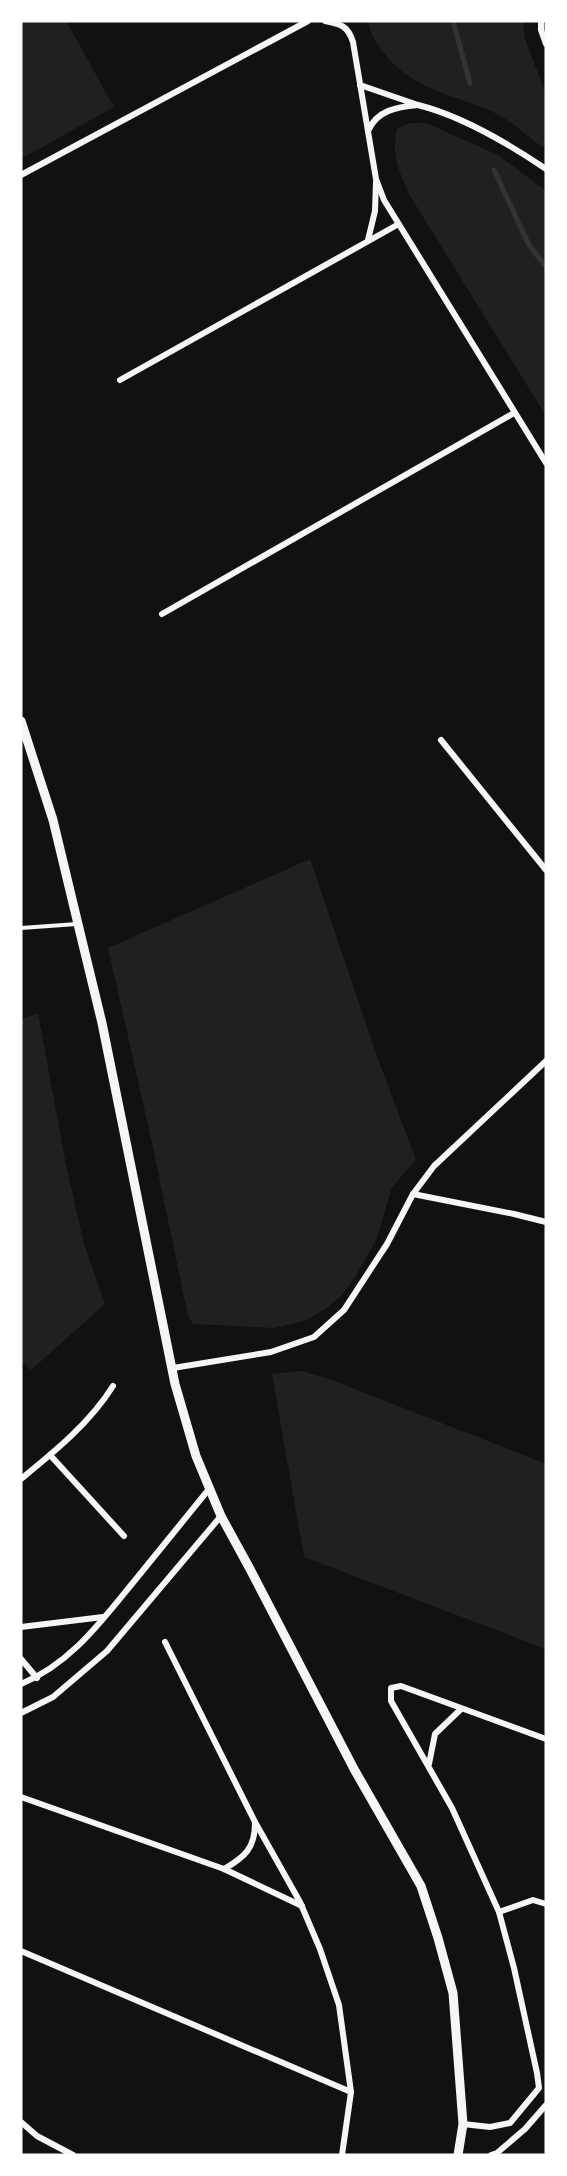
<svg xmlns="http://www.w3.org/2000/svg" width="567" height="2176" font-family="'Fira Sans',sans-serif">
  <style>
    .green { fill: #202020 }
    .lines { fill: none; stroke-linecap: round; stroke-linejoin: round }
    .stream { stroke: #333; stroke-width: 5 }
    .service { stroke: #f5f5f5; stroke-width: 4 }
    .minor { stroke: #f5f5f5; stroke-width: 6 }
    .tertiary { stroke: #f5f5f5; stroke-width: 9 }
  </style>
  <rect width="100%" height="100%" fill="#111"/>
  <g class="green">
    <path d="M21 21H66L114 107 21 159Z"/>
    <path d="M368 21H523L525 39 546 94V146L542 147C526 135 510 120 493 112 455 95 415 90 387 57 378 46 370 35 368 21Z"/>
    <path d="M426 123 498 155 546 191V416L409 194C399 172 391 153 397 129L410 123Z"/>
    <path d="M310 859 378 1059 416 1160 392 1187 377 1238 357 1274 342 1295 324 1310 304 1321 274 1328 193 1324 188 1316 152 1143 108 948Z"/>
    <path d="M38 1013 66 1165 84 1244 105 1304 31 1370 21 1360V1019Z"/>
    <path d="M302 1371 332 1380 546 1464V1649L304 1557 272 1374Z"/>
  </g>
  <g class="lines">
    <g class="stream">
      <path d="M453 21 470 83"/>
      <path d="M494 170 529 245 546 267"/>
    </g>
    <path class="service" d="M21 928 77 924"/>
    <g class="minor">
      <path d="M325 21C341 24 348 26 353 42L376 179 384 200 546 463"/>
      <path d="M541 21V30L546 44"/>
      <path d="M360 85 418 105C397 107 377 110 368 131"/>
      <path d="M418 105C462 116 509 144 546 169"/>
      <path d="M21 175 308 21"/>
      <path d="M368 240 375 211 376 182"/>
      <path d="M120 380 397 225"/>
      <path d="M162 614 514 413"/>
      <path d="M441 740 546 870"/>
      <path d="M413 1194 514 1214 546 1222"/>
      <path d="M173 1368 271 1352 314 1337 344 1310 387 1244 413 1194 434 1166 546 1061"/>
      <path d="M50 1455 124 1536"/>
      <path d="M21 1479C54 1452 90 1423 113 1386"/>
      <path d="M21 1627 103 1617"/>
      <path d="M165 1642 255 1822 300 1902 320 1949 339 2005 351 2092 342 2155"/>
      <path d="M21 1659 37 1678"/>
      <path d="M21 1684C72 1663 102 1620 136 1579 160 1549 185 1519 209 1489"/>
      <path d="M21 1713 53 1697 107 1651 221 1516"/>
      <path d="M429 1764 435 1734 461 1709"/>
      <path d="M21 1797 224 1869 302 1906"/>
      <path d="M224 1869C245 1857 255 1848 255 1823"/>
      <path d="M499 1912 533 1900 546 1904"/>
      <path d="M21 1951 351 2092"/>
      <path d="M21 2122 37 2136 73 2155"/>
      <path d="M463 2124 490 2127 510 2123 539 2088 537 2073 514 1968 499 1912 452 1808 391 1701V1688L401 1686 546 1739"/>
      <path d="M491 2155 497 2153 525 2129 546 2105"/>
    </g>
    <path class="tertiary" d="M21 721 53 820 78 924 102 1023 175 1384 196 1456 221 1516 250 1569 354 1769 421 1886 438 1938 453 1993 463 2124 458 2155"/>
  </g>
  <rect width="567" height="2176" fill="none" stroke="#ffffff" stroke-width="45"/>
</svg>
